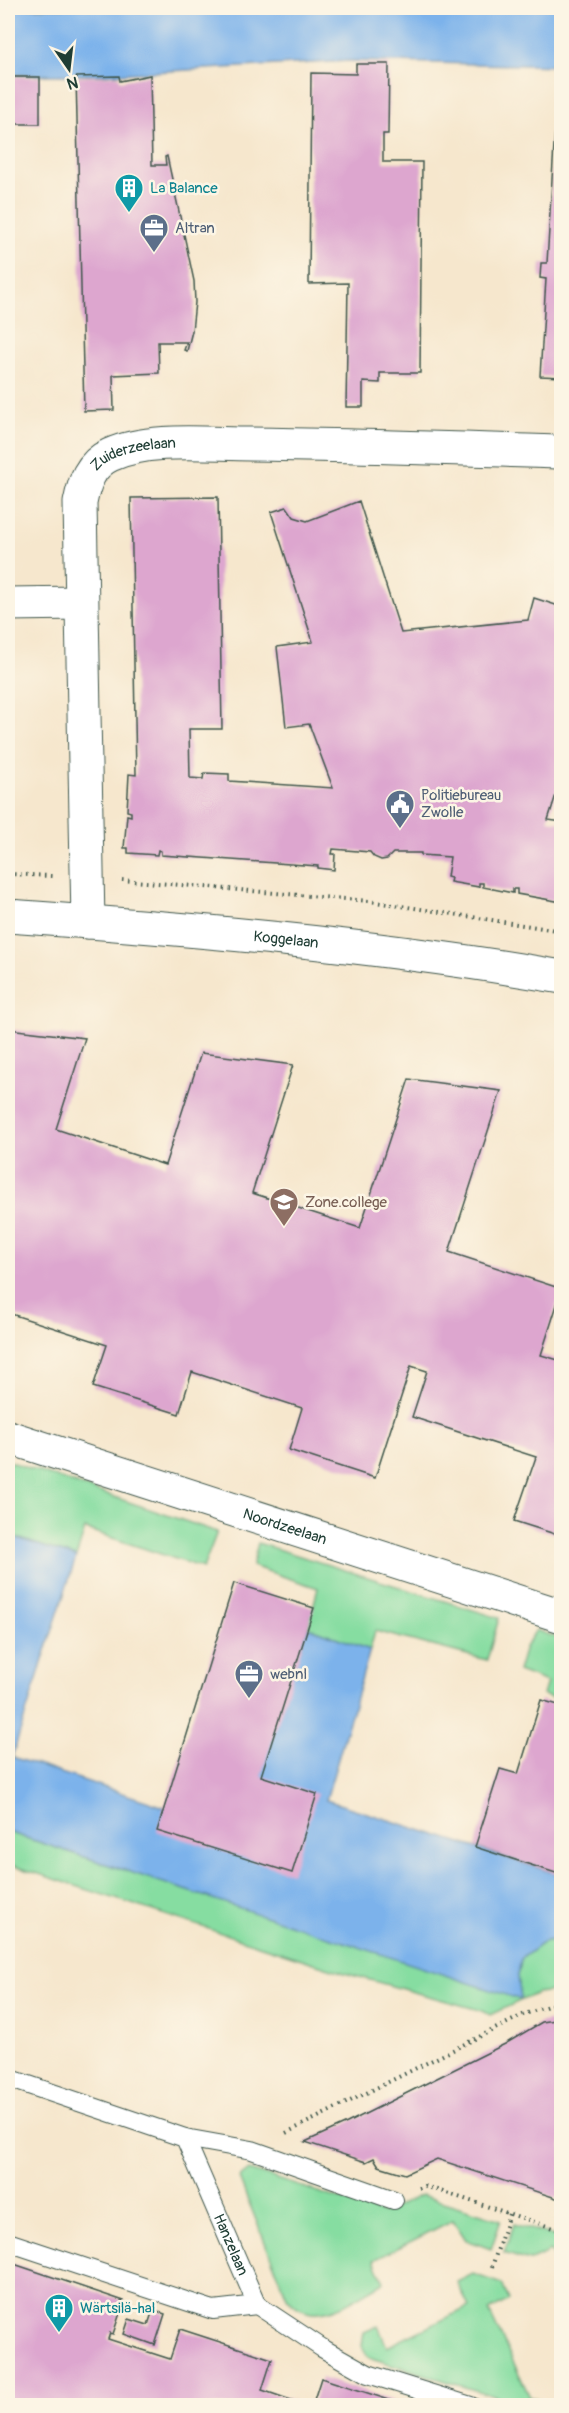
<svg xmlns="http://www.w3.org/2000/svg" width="569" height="2413" font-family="Pangolin,sans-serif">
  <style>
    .green { fill: #86dda1; stroke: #528d6a; stroke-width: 1.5 }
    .water { fill: #7cb2eb; stroke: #4e7890; stroke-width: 1.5 }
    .building { fill: #dda6cf }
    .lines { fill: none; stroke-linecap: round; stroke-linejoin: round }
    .lane-casing { stroke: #3f564b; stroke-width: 20 }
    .street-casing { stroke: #3f564b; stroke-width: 35 }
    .path { stroke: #3f564b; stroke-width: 4; stroke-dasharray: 1.5 4.5; stroke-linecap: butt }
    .lane { stroke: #fff; stroke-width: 18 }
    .street { stroke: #fff; stroke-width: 33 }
    .labels { text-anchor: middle; stroke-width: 5; stroke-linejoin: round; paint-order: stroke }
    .culture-label { font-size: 15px; fill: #0d838f; stroke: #fcf5e5; text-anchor: start }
    .service-label { font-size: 15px; fill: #4e5e75; stroke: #fcf5e5; text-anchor: start }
    .street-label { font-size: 15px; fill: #1f3d34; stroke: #fcf5e5 }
    .education-label { font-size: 15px; fill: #785e54; stroke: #fcf5e5; text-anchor: start }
  </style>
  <rect width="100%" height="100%" fill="#fcf5e5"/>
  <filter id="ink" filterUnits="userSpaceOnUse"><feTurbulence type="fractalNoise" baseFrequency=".0167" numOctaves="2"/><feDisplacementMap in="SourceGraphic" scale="12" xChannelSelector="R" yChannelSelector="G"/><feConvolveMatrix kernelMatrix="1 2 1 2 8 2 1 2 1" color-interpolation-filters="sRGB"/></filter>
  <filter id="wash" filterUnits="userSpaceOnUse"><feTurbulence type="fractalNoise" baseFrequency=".008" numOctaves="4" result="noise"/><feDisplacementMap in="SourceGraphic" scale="24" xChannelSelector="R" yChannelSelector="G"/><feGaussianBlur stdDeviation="1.35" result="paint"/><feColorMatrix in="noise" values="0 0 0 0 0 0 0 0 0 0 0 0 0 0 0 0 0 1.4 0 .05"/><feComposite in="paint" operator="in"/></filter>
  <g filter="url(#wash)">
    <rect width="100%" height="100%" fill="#f6e7cd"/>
    <g class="green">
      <path d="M8 1461 217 1532 203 1568 85 1529 76 1557 8 1535Z"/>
      <path d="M258 1543 499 1618 487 1660 375 1631 370 1650 308 1627 318 1588 252 1566Z"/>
      <path d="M536 1630 561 1639V1701L543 1695 547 1682 518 1671 525 1647Z"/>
      <path d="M8 1832 520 1999 518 1976 521 1959 545 1941 561 1939V1990L537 1993 490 2015 483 2011 348 1974 8 1864Z"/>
      <path d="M249 2170 384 2213 421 2195 501 2220 491 2249 466 2240 453 2220 374 2260 384 2282C354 2298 314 2332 287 2297L239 2178Z"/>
      <path d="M514 2224 561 2238V2273L550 2251 529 2261 504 2253Z"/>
      <path d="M473 2274 502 2284 509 2300 489 2311 530 2397 558 2405H523L368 2357 362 2346 364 2332 378 2326 387 2347 469 2307 457 2282Z"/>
    </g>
    <g class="water">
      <path d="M8 8H561V66L349 61 99 75H8Z"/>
      <path d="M8 1535 76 1557 12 1757 238 1831 308 1627 370 1650 326 1800 561 1875V1939L545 1941 521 1959 518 1976 521 2000 8 1832Z"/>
    </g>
    <g id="blocks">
      <g class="building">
        <path d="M356 64H389L388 134H383V162H422L420 373H380V383L363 382V407H346L348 283 309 284 311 73 356 74Z"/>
        <path d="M150 75 152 165H166L165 157 167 156 194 281 195 302 192 331 187 351 184 350 187 342H158L159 373 113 375 114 410 84 411 76 77 119 76 120 81Z"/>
        <rect x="8" y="77" width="32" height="47"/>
        <path d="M558 78H562V377L540 376 546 279 540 278 541 263H547Z"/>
        <path d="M218 497 222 729H189L190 778 203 779 204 773 229 774V781L333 788 309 724 286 727 277 647 313 642 271 512 287 507 294 517 307 521 359 501 401 633 528 620 534 598 562 607V776L548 820 562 822V902L517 894V889H513V893L483 887V883H479V887L450 882 451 878 447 877 450 857 421 855V853H393L387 859 381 860 374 857 370 852 333 849 332 854H335L334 870 318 868V866L161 855V851L158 850 157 855 128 853V848H124L127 815 131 816V812L127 811 129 774 136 775 131 498Z"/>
        <path d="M8 1029 85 1038 56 1129 165 1165 201 1053 293 1065 252 1193 360 1228 409 1079 501 1091 449 1252 562 1289 541 1355 562 1361V1524L558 1535 514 1521 536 1457 412 1417 427 1371 411 1366 375 1478 289 1450 302 1408 192 1372 179 1414 93 1387 107 1345 8 1313Z"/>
        <path d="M234 1583 314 1608 261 1776 317 1794 292 1873 157 1831Z"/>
        <path d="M541 1700 562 1706V1875L475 1847 500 1769 518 1774Z"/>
        <path d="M562 2019V2200L437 2159 405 2174 379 2166 374 2158 366 2162 305 2142 347 2123 505 2044 542 2022Z"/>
        <path d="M8 2262 124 2301 113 2334 110 2333 108 2339 170 2359 180 2329 272 2359 262 2390 294 2401 292 2406H8Z"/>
        <path d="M153 2310 165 2314 155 2345 124 2334 129 2319 148 2325Z"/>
        <path d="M321 2378 405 2405V2406H312Z"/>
      </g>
    </g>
  </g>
  <g filter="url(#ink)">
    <use href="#blocks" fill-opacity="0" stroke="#3f564b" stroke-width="1.5"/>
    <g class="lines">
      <g class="lane-casing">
        <g id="lane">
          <path id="s1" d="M8 2078 185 2138 257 2305 322 2348 368 2374 471 2406"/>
          <path d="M185 2138 252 2150 394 2200"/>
          <path d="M8 2242 213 2310 257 2305"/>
        </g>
      </g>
      <g class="street-casing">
        <g id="street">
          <path d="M8 604 81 603"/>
          <path id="s2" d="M8 916C192 929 379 945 562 977"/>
          <path id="s3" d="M88 922 80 503C84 483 90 464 110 455 149 437 208 444 250 444 354 445 458 449 562 452"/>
          <path id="s4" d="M8 1437 562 1616"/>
        </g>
      </g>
      <g class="path">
        <path d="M8 874 52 876"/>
        <path d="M122 880 369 901 562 931"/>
        <path d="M286 2133 525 2014 554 2004H562"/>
        <path d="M419 2188 425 2186 562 2231"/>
        <path d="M492 2267 509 2214"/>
      </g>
      <use href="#lane" class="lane"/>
      <use href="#street" class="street"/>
    </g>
  </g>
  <defs>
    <g id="building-pin" transform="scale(1.5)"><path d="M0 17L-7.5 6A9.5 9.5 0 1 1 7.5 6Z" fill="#0f9aa8" stroke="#fcf5e5"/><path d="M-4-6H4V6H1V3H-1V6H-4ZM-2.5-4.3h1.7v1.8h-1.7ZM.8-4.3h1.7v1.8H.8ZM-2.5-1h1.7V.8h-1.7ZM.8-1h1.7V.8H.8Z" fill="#fff"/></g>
    <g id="office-pin" transform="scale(1.5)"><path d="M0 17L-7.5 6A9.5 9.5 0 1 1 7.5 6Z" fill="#5c6f8a" stroke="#fcf5e5"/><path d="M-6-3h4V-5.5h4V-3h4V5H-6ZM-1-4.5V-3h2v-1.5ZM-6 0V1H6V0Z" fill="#fff"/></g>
    <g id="civic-pin" transform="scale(1.5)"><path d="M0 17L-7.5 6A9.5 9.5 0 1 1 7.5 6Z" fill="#5c6f8a" stroke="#fcf5e5"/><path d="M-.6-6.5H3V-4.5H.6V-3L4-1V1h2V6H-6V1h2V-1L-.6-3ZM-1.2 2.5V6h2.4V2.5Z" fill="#fff"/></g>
    <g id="school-pin" transform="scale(1.5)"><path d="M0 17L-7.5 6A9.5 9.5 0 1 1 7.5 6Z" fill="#8d6e63" stroke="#fcf5e5"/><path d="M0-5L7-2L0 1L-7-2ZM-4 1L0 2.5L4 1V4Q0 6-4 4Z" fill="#fff"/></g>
  </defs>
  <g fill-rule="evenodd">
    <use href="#building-pin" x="129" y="188"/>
    <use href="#office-pin" x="154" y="228"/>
    <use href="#civic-pin" x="400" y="804"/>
    <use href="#school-pin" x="284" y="1202"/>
    <use href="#office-pin" x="249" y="1674"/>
    <use href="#building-pin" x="59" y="2308"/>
  </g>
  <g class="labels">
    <g class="culture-label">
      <text x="150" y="193">La Balance</text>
      <text x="80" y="2313">Wärtsilä-hal</text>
    </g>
    <g class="service-label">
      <text x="175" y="233">Altran</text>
      <text x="421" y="800">Politiebureau<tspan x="421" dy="17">Zwolle</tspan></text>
      <text x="270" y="1679">webnl</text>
    </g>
    <g class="street-label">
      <text dy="5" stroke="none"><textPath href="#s3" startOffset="501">Zuiderzeelaan</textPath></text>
      <text dy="5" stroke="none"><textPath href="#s2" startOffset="279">Koggelaan</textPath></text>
      <text dy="5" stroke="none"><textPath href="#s4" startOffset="291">Noordzeelaan</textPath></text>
      <text dy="5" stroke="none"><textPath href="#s1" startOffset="303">Hanzelaan</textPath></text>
    </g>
    <g class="education-label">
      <text x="305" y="1207">Zone.college</text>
    </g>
  </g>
  <rect width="569" height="2413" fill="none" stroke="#fcf5e5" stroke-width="30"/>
  <g transform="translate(69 69) rotate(166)" stroke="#fcf5e5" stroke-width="4.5" paint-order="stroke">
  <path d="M0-4.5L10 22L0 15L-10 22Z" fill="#1f3d34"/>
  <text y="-9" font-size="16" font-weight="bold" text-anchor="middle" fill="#1f3d34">N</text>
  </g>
</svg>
